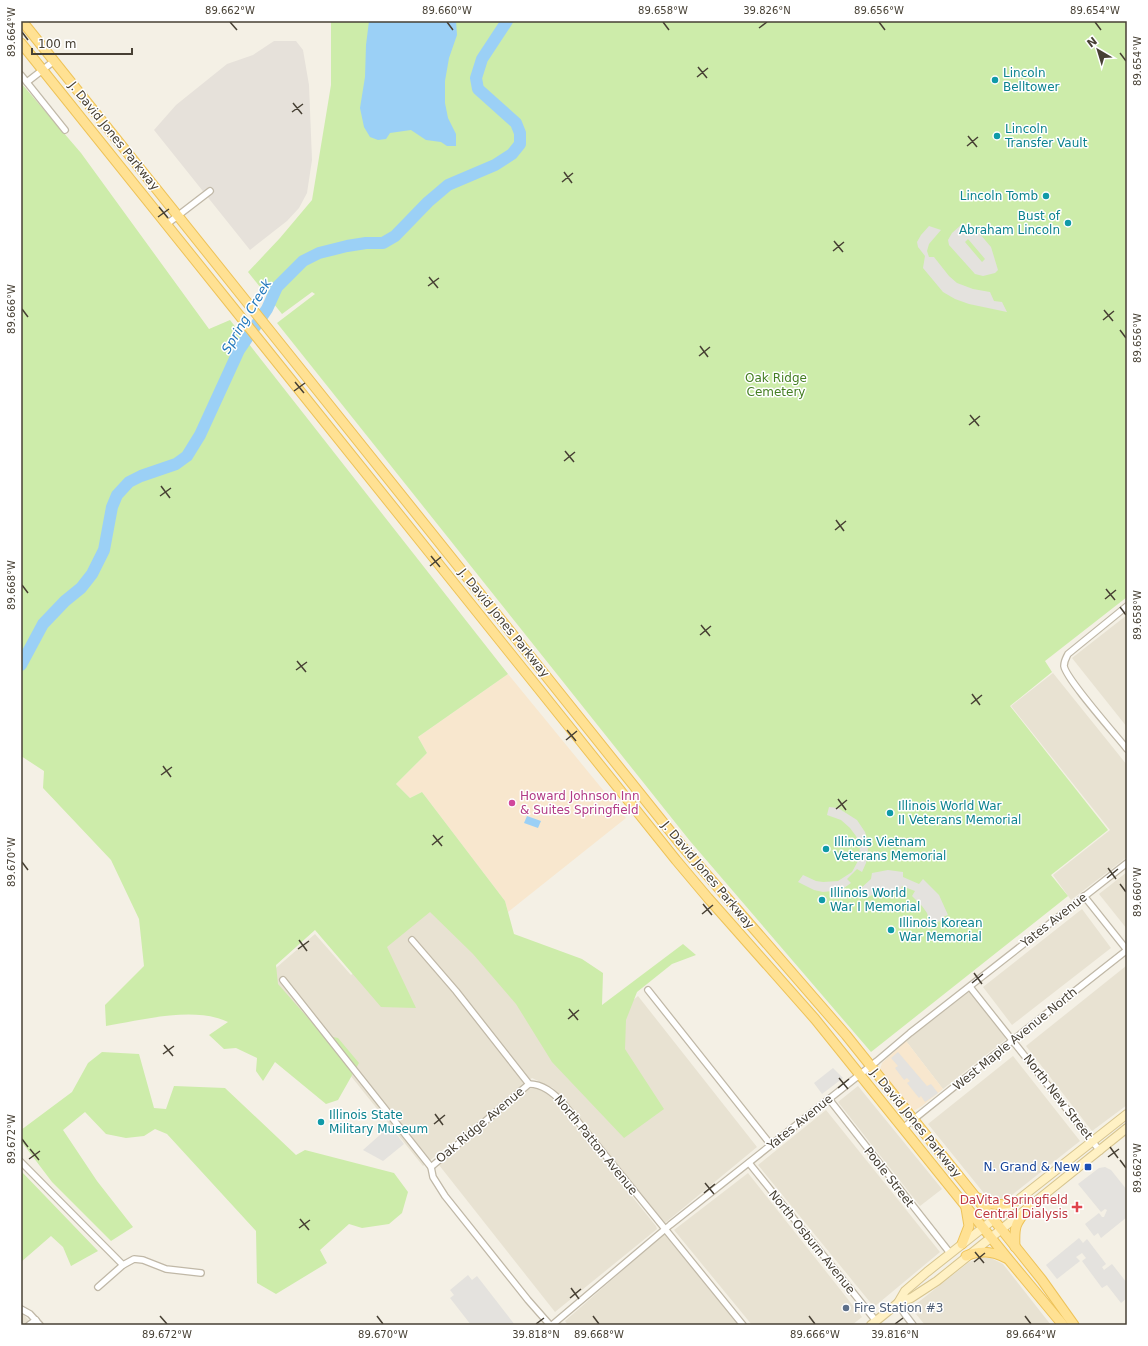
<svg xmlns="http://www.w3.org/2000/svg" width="1148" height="1346" font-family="'DejaVu Sans',sans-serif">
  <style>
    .residential { fill: #e8e2d2 }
    .commercial { fill: #f8e7ce }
    .industrial { fill: #e6e1da }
    .green { fill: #cdecaa }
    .parking { fill: #e4e2de; fill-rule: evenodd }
    .water { fill: #9bd0f6 }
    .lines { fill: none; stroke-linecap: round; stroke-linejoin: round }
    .river { stroke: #9bd0f6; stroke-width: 12 }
    .minor-casing { stroke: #c0b8a7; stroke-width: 8 }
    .secondary-casing { stroke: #d7c590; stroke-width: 10 }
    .primary-casing { stroke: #eec359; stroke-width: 11 }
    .minor { stroke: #fff; stroke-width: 5.5 }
    .secondary { stroke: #fff1c4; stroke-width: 8 }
    .primary { stroke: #ffe193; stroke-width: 9 }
    .ticks { fill: none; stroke: #474034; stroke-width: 1.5 }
    .culture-dot { fill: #0f9aa8; stroke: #fff; stroke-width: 1.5 }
    .hotel-dot { fill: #d1479c; stroke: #fff; stroke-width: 1.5 }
    .transit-dot { fill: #1a4fb4; stroke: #fff; stroke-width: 1.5 }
    .health-dot { fill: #e0444e; stroke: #fff; stroke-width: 1.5 }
    .service-dot { fill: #5c6f8a; stroke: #fff; stroke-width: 1.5 }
    .labels { text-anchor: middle; stroke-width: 3; stroke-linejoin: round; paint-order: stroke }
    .culture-label { font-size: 12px; fill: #0d838f; stroke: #fff; text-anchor: start }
    .street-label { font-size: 12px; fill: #474034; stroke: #fff }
    .park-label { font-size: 12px; fill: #447e22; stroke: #fff }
    .hotel-label { font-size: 12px; fill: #b23c85; stroke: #fff; text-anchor: start }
    .transit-label { font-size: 12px; fill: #164399; stroke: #fff; text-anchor: end }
    .health-label { font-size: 12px; fill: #be3a42; stroke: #fff; text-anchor: end }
    .service-label { font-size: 12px; fill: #4e5e75; stroke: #fff; text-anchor: start }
    .water-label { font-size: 13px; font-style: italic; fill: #247abc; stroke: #fff }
    .neatline { fill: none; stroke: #474034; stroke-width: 1.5 }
    .ticks-label { font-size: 10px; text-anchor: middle; fill: #474034 }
  </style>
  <rect width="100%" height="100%" fill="#f4f0e5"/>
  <g class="residential">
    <path d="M1127 615V727L1072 658Z"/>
    <path d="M1053 673 1127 765V857L1071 900 1053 875 1110 830 1011 706Z"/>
    <path d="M1127 872V929L1099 894Z"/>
    <path d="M438 904 597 1030 638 996 757 1147 665 1223 553 1088 532 1078 423 1166 269 974 315 934 351 975Z"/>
    <path d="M1082 909 1111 948 1012 1025 983 987Z"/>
    <path d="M1126 966 1127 968V1105L1092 1131 1026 1046Z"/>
    <path d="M970 991 1006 1039 943 1089 906 1041Z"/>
    <path d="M1013 1056 1080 1141 1012 1195 1007 1198 996 1199 987 1197 928 1124Z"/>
    <path d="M858 1086 942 1189 920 1206 838 1102Z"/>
    <path d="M536 1088 545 1091 557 1104 656 1226 657 1229 555 1312 439 1165 469 1136 527 1089Z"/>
    <path d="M826 1110 940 1252 874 1307 758 1165Z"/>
    <path d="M748 1173 862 1317 852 1325H752L674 1230Z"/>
    <path d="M664 1234 739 1325H568L565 1321Z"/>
    <path d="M982 1257 991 1258 1003 1264 1051 1325H925L911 1308 969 1262Z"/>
    <path d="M21 1313H22L33 1325H21Z"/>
  </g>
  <g class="commercial">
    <path d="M508 674 626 818 508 912 505 901 422 792 410 798 396 784 427 753 418 737Z"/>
    <path d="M906 1041 943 1089 922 1106 915 1110 910 1109 880 1070 882 1063Z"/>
  </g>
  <path class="industrial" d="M274 41H296L303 50 309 85 312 160 307 193 299 208 287 221 250 250 154 130 176 105 227 64 253 55Z"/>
  <g class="green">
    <path d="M331 21H1127V597L1045 661 1052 672 1010 706 1108 830 1051 875 1068 896 871 1052 690 841 277 323 315 294 312 292 282 314 248 272 280 238 312 200 331 85Z"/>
    <path d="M21 83 81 153 209 329 230 320 508 674 418 737 427 753 396 784 410 798 422 792 505 901 514 934 582 959 603 973 602 1005 683 944 696 955 672 964 637 992 626 1020 625 1049 664 1109 624 1138 552 1062 516 1004 473 954 430 912 387 947 416 1008 381 1007 315 930 276 965 278 984 323 1035 338 1038 359 1063 338 1100 326 1104 275 1062 263 1081 256 1071 257 1058 236 1048 224 1049 209 1035 228 1022C194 1006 142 1020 106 1026L105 1005 144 966 139 919 111 860 43 788 44 771 21 756Z"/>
    <path d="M102 1052 139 1054 154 1108 166 1109 174 1086 225 1088 296 1155 305 1150 394 1173 408 1192 402 1213 389 1224 362 1228 349 1224 320 1250 327 1263 276 1294 257 1283 256 1231 167 1134 155 1129 144 1136 126 1138 106 1134 85 1112 63 1130 97 1181 133 1227 111 1241 52 1182 21 1141V1130L72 1092 88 1063Z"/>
    <path d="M21 1171 98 1251 71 1266 63 1247 51 1236 21 1262Z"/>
  </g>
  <g class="parking">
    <path d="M961 225 973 226 991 247 998 270 995 273 983 276 975 274 949 245 948 240 952 233ZM968 239 985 259 982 262 965 242Z"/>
    <path d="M929 226 941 230 929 244 927 251 929 257H934L949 276 957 283 973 289 990 292 994 301 1002 302 1007 312 969 304 955 299 943 292 923 268 925 256 918 247 917 242 921 235Z"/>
    <path d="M829 807 838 808 857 820 865 832 867 839 868 852 866 863 862 872 857 869 847 879 851 883 844 888 832 891 823 892 814 890 798 882 803 875 816 881 823 882 838 881 852 872 859 859 860 845 856 836 850 828 841 820 827 815Z"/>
    <path d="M888 870 903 872V877L919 884 923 879 939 895 948 915 943 917 941 921 930 923 927 913 922 906 912 896 915 891 902 886 900 891H882L874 894 868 897 861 888 871 879 872 873Z"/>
    <path d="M898 1052 927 1086 931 1084 938 1093 925 1102 921 1096 919 1098 907 1083 910 1081 907 1078 904 1080 895 1068 898 1066 891 1058Z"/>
    <path d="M833 1068 843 1078 822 1094 814 1083Z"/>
    <path d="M390 1126 404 1144 383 1161 363 1150Z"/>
    <path d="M1105 1167 1111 1170 1127 1190V1217L1101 1238 1098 1233 1094 1236 1085 1224 1099 1213 1102 1217H1104L1107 1210 1105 1209 1101 1212 1078 1184 1099 1168Z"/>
    <path d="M1079 1238 1083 1243 1087 1239 1106 1264 1102 1267 1104 1270 1112 1264 1127 1283V1298L1121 1303 1107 1285 1102 1288 1082 1261 1086 1258 1082 1253 1076 1257 1080 1261 1057 1279 1046 1265Z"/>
    <path d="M468 1275 472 1280 477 1276 515 1325H471L450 1298 454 1295 450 1290Z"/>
  </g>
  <g class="water">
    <path d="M369 21H456L457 35 449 58 445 81V103L448 118 456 134V146H447L441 142 426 140 411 130 390 133 386 139 378 140 370 137 364 127 360 108 365 77 366 45Z"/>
    <path d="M527 816 541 821 538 828 524 823Z"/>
  </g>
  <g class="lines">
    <path class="river" d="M21 665 43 624 65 601 81 588 92 574 104 550 112 507 117 495 129 482 141 476 176 464 187 456 200 435 239 350 267 309 277 287 303 261 319 253 347 246 366 243H383L395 236 428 202 448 185 495 165 512 154 520 144V133L516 123 478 89 476 78 482 59 507 21"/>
    <g class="minor-casing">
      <g id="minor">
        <path d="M21 75 65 130"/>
        <path d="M27 82 54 61"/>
        <path d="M167 224 210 191"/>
        <path d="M1127 606 1068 654C1066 658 1064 661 1064 666 1066 679 1116 735 1127 749"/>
        <path d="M1084 896 1127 950"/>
        <path d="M412 940 456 991 529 1084C543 1084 553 1093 562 1102L743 1325"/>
        <path d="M283 980 431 1167 433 1177 445 1196 528 1300 550 1325"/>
        <path d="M970 987 1100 1151"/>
        <path d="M648 990 771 1145"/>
        <path d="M829 1099 950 1253"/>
        <path d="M903 1128C977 1068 1052 1009 1127 950"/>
        <path d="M21 1162 123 1265"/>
        <path d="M749 1163 876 1321"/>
        <path d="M431 1167 529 1084"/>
        <path d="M98 1287 123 1265 134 1259 143 1260 166 1269 201 1273"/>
        <path d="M898 1303 904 1313 913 1325"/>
        <path d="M21 1309 30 1314 40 1325"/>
        <path d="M29 1325 36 1320"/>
        <path d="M552 1325 670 1225 877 1061 910 1033 1127 863"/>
      </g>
    </g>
    <g class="secondary-casing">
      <g id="secondary">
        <path d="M898 1303 905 1291 927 1272 1127 1114"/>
        <path d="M871 1325 898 1303 911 1298 937 1281 1127 1128"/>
      </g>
    </g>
    <g class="primary-casing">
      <g id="primary">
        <path d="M22 21 682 846 846 1035 1042 1280 1074 1325"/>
        <path d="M21 43 676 860 708 898 815 1019 1009 1260 1063 1325"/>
        <path d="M978 1198C992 1206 999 1206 1014 1202"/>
        <path d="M962 1244 969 1226 966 1208"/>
        <path d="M1015 1247C1014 1226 1015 1224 1029 1207"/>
        <path d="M966 1256C980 1250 992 1251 1006 1258"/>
      </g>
    </g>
    <use href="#minor" class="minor"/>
    <use href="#secondary" class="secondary"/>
    <use href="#primary" class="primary"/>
  </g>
  <path class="ticks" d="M230 22 237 30M447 22 453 30M663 22 669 30M879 22 885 30M1095 22 1101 30M759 28 767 22M22 32 28 40M1120 53 1126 61M698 67 707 78M697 77 708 68M293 103 302 114M292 112 303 104M968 136 977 147M967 146 978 137M564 172 572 183M562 182 573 173M159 207 168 218M158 217 169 209M834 241 843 252M833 251 844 242M429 277 438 288M428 286 439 278M22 309 28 317M1104 310 1113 321M1103 320 1114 311M1120 330 1126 338M700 346 708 357M699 356 710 347M295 382 304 393M294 391 305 383M970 415 979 426M969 425 980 416M565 451 574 462M564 461 575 452M161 486 170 498M160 496 171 488M836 520 844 531M835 530 846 521M431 556 440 567M430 566 441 557M22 585 28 593M1106 589 1115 600M1105 599 1116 590M1120 607 1126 615M701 625 710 636M700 635 711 626M297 661 306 672M296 670 307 662M972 694 980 705M971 704 982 695M567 730 576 741M566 740 577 731M163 766 171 777M161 775 172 767M838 799 846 810M836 809 847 800M433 835 442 846M432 845 443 836M22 862 28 870M1108 868 1116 879M1107 878 1118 869M1120 884 1126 892M703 904 712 915M702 914 713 905M299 940 307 951M298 949 309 941M974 973 982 984M972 983 983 974M569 1009 578 1020M568 1019 579 1010M164 1045 173 1056M163 1054 174 1046M839 1078 848 1089M838 1088 849 1079M435 1114 443 1125M434 1124 445 1115M22 1139 28 1147M1110 1147 1118 1158M30 1149 39 1160M1108 1157 1119 1149M29 1159 40 1151M1120 1160 1126 1168M705 1183 714 1194M704 1193 715 1184M300 1219 309 1230M299 1228 310 1220M975 1252 984 1263M974 1262 985 1253M571 1288 579 1299M570 1298 581 1289M160 1316 167 1324M377 1316 383 1324M593 1316 599 1324M809 1316 815 1324M1025 1316 1031 1324M536 1324 544 1318M895 1324 903 1318"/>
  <g class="culture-dot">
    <circle cx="995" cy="80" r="4"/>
    <circle cx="997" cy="136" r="4"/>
    <circle cx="1046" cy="196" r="4"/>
    <circle cx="1068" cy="223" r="4"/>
    <circle cx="890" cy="813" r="4"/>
    <circle cx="826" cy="849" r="4"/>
    <circle cx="822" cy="900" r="4"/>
    <circle cx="891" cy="930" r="4"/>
    <circle cx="321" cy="1122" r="4"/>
  </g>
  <circle class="hotel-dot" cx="512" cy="803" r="4"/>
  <rect class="transit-dot" x="1084" y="1163" width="8" height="8" rx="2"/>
  <path class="health-dot" d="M1075 1201h4v4h4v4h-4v4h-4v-4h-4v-4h4z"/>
  <circle class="service-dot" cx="846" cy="1308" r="4"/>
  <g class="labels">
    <g class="culture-label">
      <text x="1003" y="77">Lincoln<tspan x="1003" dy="14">Belltower</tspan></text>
      <text x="1005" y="133">Lincoln<tspan x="1005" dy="14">Transfer Vault</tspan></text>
      <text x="1038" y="200" text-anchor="end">Lincoln Tomb</text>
      <text x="1060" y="220" text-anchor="end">Bust of<tspan x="1060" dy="14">Abraham Lincoln</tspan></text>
      <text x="898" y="810">Illinois World War<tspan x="898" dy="14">II Veterans Memorial</tspan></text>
      <text x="834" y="846">Illinois Vietnam<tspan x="834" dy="14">Veterans Memorial</tspan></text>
      <text x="830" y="897">Illinois World<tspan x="830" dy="14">War I Memorial</tspan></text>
      <text x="899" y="927">Illinois Korean<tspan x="899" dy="14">War Memorial</tspan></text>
      <text x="329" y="1119">Illinois State<tspan x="329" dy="14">Military Museum</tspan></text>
    </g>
    <g class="street-label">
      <text transform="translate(114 136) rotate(51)" y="4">J. David Jones Parkway</text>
      <text transform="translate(504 623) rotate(51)" y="4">J. David Jones Parkway</text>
      <text transform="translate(708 875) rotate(50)" y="4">J. David Jones Parkway</text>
      <text transform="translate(1054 920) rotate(-38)" y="4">Yates Avenue</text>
      <text transform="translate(1015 1039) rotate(-39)" y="4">West Maple Avenue North</text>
      <text transform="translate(1058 1097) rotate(52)" y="4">North New Street</text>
      <text transform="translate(800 1122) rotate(-39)" y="4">Yates Avenue</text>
      <text transform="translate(916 1123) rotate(51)" y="4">J. David Jones Parkway</text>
      <text transform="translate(480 1125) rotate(-40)" y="4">Oak Ridge Avenue</text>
      <text transform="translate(596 1145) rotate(51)" y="4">North Patton Avenue</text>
      <text transform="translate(889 1177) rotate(52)" y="4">Poole Street</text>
      <text transform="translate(812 1242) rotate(51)" y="4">North Osburn Avenue</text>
    </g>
    <g class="park-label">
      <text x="776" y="382">Oak Ridge<tspan x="776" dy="14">Cemetery</tspan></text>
    </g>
    <g class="hotel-label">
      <text x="520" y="800">Howard Johnson Inn<tspan x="520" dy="14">&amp; Suites Springfield</tspan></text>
    </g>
    <g class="transit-label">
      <text x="1080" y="1171">N. Grand &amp; New</text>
    </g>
    <g class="health-label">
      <text x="1068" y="1204">DaVita Springfield<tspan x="1068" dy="14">Central Dialysis</tspan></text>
    </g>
    <g class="service-label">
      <text x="854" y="1312">Fire Station #3</text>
    </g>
    <g class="water-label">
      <text transform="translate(246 316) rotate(-59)" y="5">Spring Creek</text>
    </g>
  </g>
  <rect width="1148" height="1346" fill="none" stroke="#ffffff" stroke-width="44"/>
  <g transform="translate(1098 50) rotate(322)" stroke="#ffffff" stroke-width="3" paint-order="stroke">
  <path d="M0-3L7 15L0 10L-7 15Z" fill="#474034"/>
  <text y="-6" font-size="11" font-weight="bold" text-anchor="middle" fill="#474034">N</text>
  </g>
  <path d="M32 48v6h100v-6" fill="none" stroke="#474034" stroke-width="2"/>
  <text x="38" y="48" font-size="12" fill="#474034" stroke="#ffffff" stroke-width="3" paint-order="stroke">100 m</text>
  <rect x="22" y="22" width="1104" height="1302" class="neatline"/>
  <g class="ticks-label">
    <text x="230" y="14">89.662°W</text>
    <text x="447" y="14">89.660°W</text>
    <text x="663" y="14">89.658°W</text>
    <text x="767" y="14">39.826°N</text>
    <text x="879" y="14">89.656°W</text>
    <text x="1095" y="14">89.654°W</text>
    <text transform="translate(11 32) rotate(-90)" y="4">89.664°W</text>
    <text transform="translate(1137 61) rotate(-90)" y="4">89.654°W</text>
    <text transform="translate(11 309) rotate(-90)" y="4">89.666°W</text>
    <text transform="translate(1137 338) rotate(-90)" y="4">89.656°W</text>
    <text transform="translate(11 585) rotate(-90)" y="4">89.668°W</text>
    <text transform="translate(1137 615) rotate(-90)" y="4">89.658°W</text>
    <text transform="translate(11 862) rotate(-90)" y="4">89.670°W</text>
    <text transform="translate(1137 892) rotate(-90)" y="4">89.660°W</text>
    <text transform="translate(11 1139) rotate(-90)" y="4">89.672°W</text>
    <text transform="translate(1137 1168) rotate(-90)" y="4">89.662°W</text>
    <text x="167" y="1338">89.672°W</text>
    <text x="383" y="1338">89.670°W</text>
    <text x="536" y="1338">39.818°N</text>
    <text x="599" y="1338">89.668°W</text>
    <text x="815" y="1338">89.666°W</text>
    <text x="895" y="1338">39.816°N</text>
    <text x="1031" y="1338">89.664°W</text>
  </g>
</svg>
